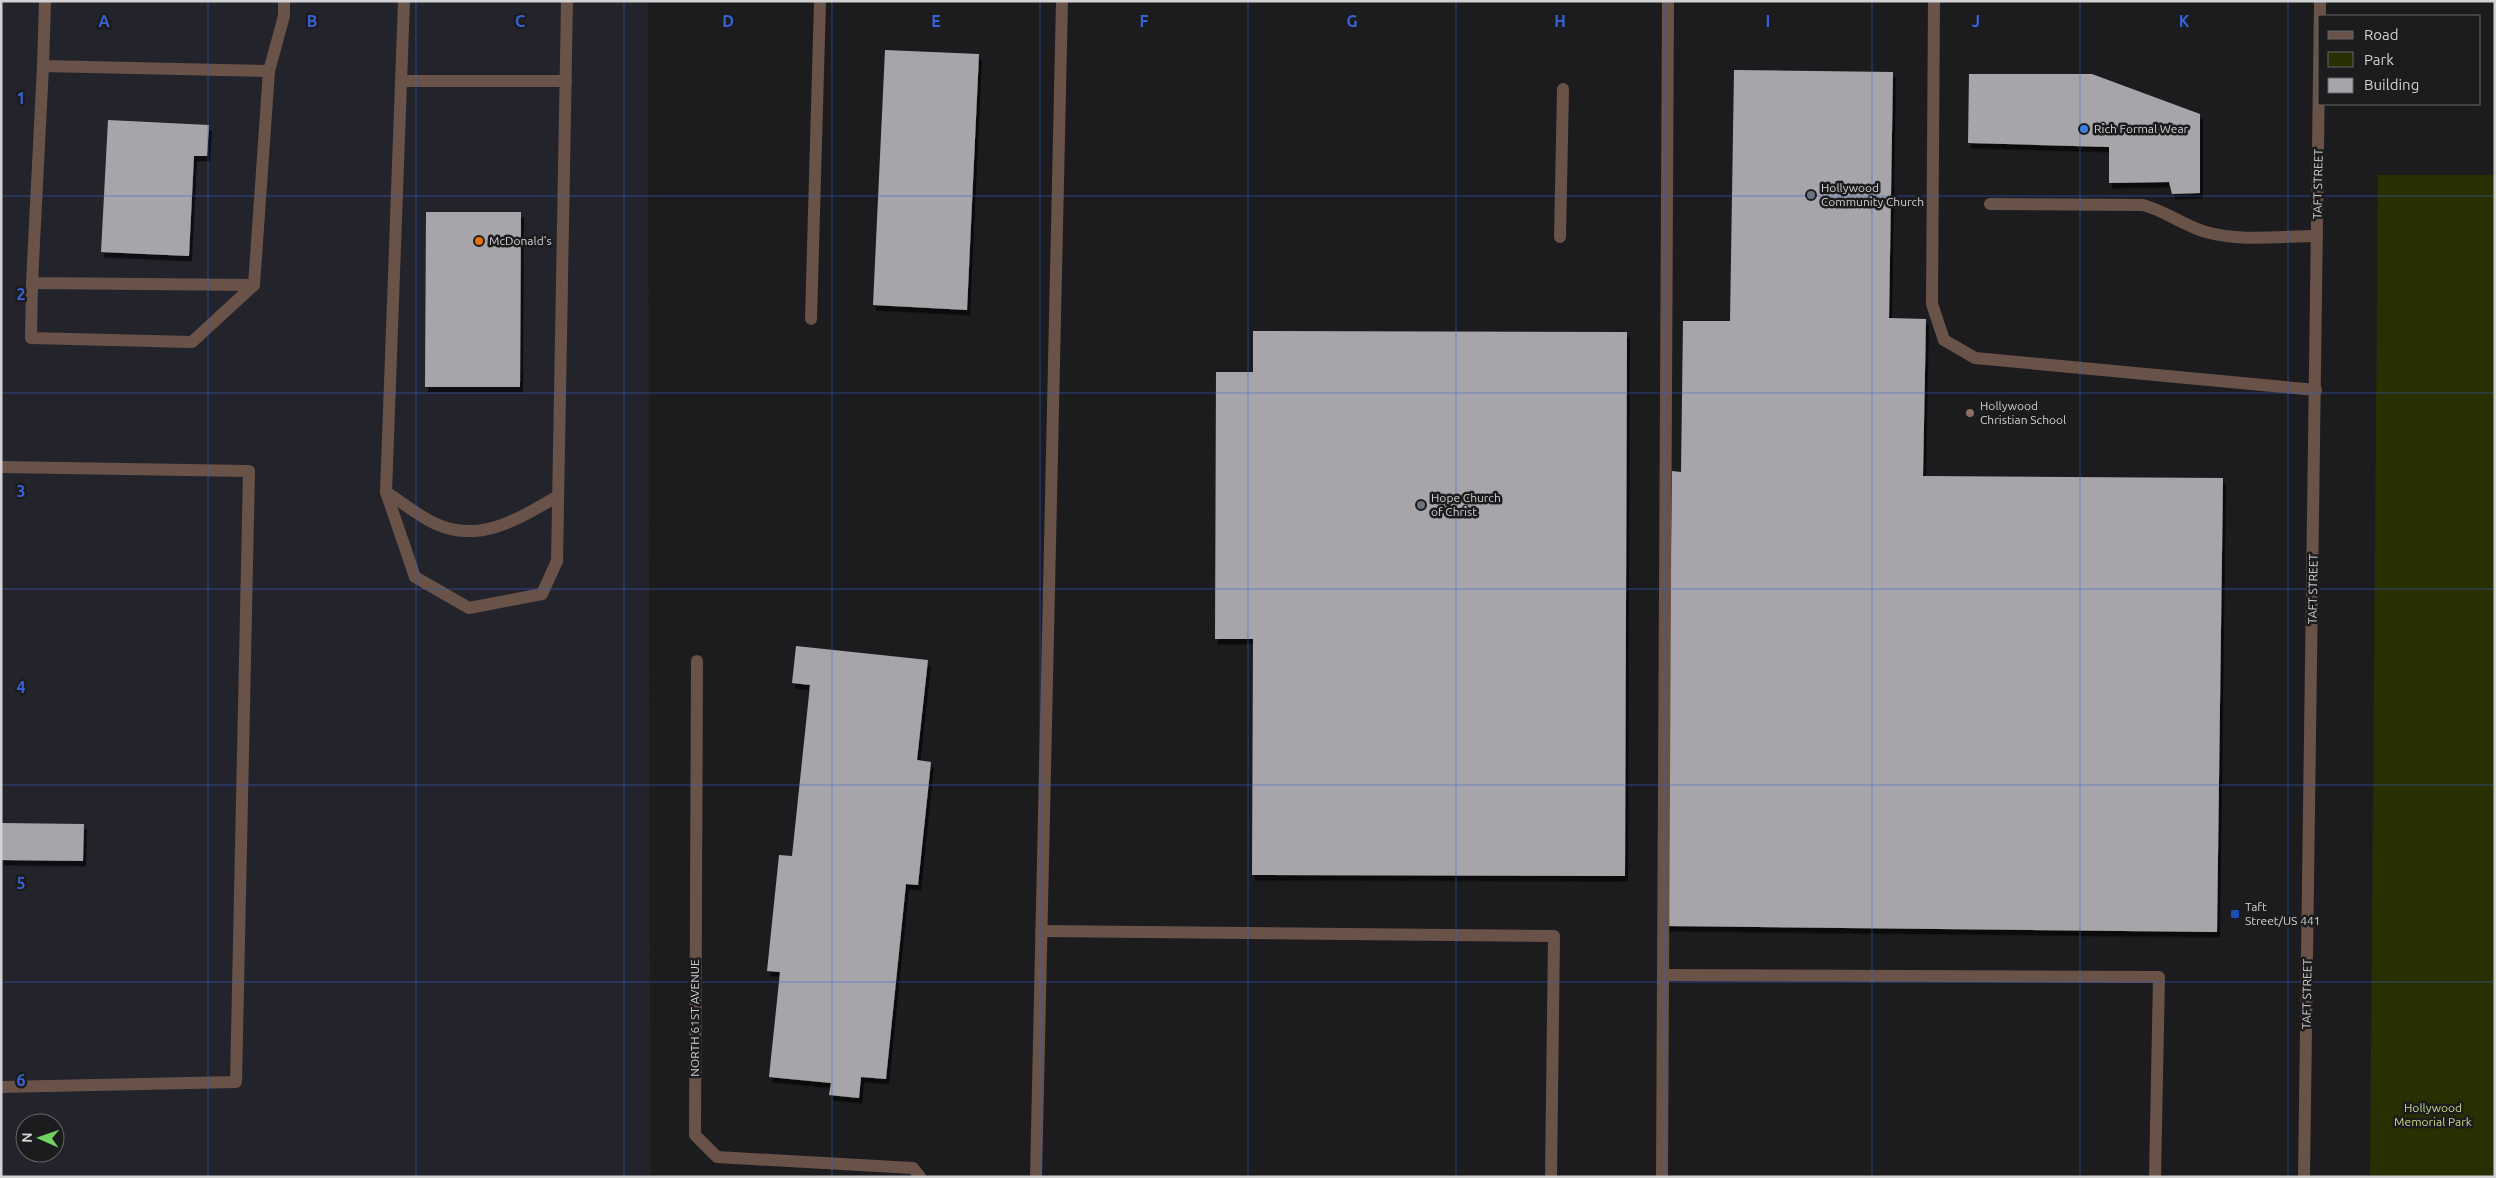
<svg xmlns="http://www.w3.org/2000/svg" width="2496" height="1178" font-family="Ubuntu,sans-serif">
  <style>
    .built { fill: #23232c; fill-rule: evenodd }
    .green { fill: #273000 }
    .building { fill: #a7a5a9; filter: url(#shadow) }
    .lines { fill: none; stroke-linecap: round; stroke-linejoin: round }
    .service { stroke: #695247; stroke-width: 12 }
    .minor { stroke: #695247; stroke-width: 12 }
    .tertiary { stroke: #695247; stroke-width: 12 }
    .grid { fill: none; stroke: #3862d7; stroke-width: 1; stroke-opacity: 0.55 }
    .shop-dot { fill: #3f7fe0; stroke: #1c1c1e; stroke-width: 2 }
    .worship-dot { fill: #6b7280; stroke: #1c1c1e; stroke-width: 2 }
    .food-dot { fill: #e8710a; stroke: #1c1c1e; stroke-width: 2 }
    .education-dot { fill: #8d6e63; stroke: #1c1c1e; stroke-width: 2 }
    .transit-dot { fill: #1a4fb4; stroke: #1c1c1e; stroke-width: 2 }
    .labels { text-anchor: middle; stroke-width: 5; stroke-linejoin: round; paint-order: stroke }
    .poi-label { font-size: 12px; fill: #d2d2d4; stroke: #1c1c1e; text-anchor: start }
    .street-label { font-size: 12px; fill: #d2d2d4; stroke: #1c1c1e }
    .park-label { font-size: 12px; fill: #c8dc89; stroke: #1c1c1e }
    .grid-label { font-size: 16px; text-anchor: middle; font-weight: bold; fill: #3862d7; stroke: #1c1c1e; stroke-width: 5; stroke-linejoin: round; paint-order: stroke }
  </style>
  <defs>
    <filter id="shadow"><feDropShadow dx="3" dy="5.5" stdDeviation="0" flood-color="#0009"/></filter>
  </defs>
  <rect width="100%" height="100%" fill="#1c1c1e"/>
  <path class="built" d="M1 1H648L650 1177H1ZM25 1123H55V1153H25Z"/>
  <path class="green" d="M2378 175H2495V1177H2370Z"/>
  <g class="building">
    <path d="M885 50 979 54 967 310 873 305Z"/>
    <path d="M1734 70 1893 72 1889 318 1926 319 1923 476 2223 478 2217 932 1666 926 1672 471 1681 472 1683 321H1730Z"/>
    <path d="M1969 74H2092L2200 114V193L2172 194 2169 182 2109 183V147L1968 143Z"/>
    <path d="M108 120 209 125 207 156H194L189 256 101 252Z"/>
    <path d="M426 212H521L520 387H425Z"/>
    <path d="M1253 331 1627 332 1625 876 1252 875 1253 639H1215L1216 372H1253Z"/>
    <path d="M796 646 928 660 917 760 931 762 918 885 906 884 886 1079 861 1077 859 1098 829 1095 831 1083 769 1077 780 972 767 971 779 855 792 856 810 685 792 683Z"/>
    <path d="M1 823 84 824 83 861 1 860Z"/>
  </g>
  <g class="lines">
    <g class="service">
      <path d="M45 1 43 66 269 71"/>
      <path d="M404 1 386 492 415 577 469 608 542 594 557 561 567 1"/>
      <path d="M1934 1 1932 304 1944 340 1975 358 2316 390"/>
      <path d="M43 66 32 283 254 285 269 71 284 16V1"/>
      <path d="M402 81H566"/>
      <path d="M1990 204 2143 205C2166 211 2184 226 2206 232 2241 242 2282 236 2317 236"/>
      <path d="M1560 237 1563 89"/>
      <path d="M32 283 31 338 192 342 254 285"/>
      <path d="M811 319 820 1"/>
      <path d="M1 467 249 471 236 1082 1 1087"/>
      <path d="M386 492C402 502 417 515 434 523 479 545 520 518 558 496"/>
      <path d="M1041 931 1554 936 1551 1177"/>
      <path d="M1663 975 2159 977 2155 1177"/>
      <path d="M1036 1177 1062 1"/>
      <path d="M1662 1177 1668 1"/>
    </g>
    <path class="minor" d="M697 661 695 1135 717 1157 913 1168 920 1177"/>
    <path class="tertiary" d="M2304 1177 2320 1"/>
  </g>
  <path class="grid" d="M208 1V1177M416 1V1177M624 1V1177M832 1V1177M1040 1V1177M1248 1V1177M1456 1V1177M1664 1V1177M1872 1V1177M2080 1V1177M2288 1V1177M1 196H2495M1 393H2495M1 589H2495M1 785H2495M1 982H2495"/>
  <circle class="shop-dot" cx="2084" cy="129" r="5"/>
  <g class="worship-dot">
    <circle cx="1811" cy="195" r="5"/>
    <circle cx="1421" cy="505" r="5"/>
  </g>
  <circle class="food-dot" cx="479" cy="241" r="5"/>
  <circle class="education-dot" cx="1970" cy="413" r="5"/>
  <rect class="transit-dot" x="2230" y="909" width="10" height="10" rx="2.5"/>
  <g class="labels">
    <g class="poi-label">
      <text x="2094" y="133">Rich Formal Wear</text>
      <text x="1821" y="192">Hollywood<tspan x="1821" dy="14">Community Church</tspan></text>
      <text x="489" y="245">McDonald's</text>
      <text x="1980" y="410">Hollywood<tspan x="1980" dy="14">Christian School</tspan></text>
      <text x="1431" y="502">Hope Church<tspan x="1431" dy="14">of Christ</tspan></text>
      <text x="2245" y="911">Taft<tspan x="2245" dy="14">Street/US 441</tspan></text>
    </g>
    <g class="street-label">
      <text transform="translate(2318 184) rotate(-89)" y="4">TAFT STREET</text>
      <text transform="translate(2313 589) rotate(-89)" y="4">TAFT STREET</text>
      <text transform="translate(2307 994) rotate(-89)" y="4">TAFT STREET</text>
      <text transform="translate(695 1018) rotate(-90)" y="4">NORTH 61ST AVENUE</text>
    </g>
    <g class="park-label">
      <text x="2433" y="1112">Hollywood<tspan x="2433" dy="14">Memorial Park</tspan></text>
    </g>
  </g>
  <g class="grid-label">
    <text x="104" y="27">A</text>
    <text x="312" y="27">B</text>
    <text x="520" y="27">C</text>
    <text x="728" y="27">D</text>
    <text x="936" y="27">E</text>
    <text x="1144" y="27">F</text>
    <text x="1352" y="27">G</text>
    <text x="1560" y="27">H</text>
    <text x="1768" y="27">I</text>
    <text x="1976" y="27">J</text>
    <text x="2184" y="27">K</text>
    <text x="21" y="104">1</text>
    <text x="21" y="300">2</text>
    <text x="21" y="497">3</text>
    <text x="21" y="693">4</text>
    <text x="21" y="889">5</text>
    <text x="21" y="1086">6</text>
  </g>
  <rect width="2496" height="1178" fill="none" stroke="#d2d2d4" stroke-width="5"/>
  <rect x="2318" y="15" width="162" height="90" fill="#1c1c1e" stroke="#656567"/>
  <rect x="2328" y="31" width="25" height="8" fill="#695247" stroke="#656567"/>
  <text x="2364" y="40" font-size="15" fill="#d2d2d4">Road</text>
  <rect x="2328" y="52" width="25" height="15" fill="#273000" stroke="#656567"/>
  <text x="2364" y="65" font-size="15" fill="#d2d2d4">Park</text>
  <rect x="2328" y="78" width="25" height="15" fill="#a7a5a9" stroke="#656567"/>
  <text x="2364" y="90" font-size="15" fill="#d2d2d4">Building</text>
  <g transform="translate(40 1138) rotate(272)"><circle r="24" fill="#1c1c1e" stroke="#656567"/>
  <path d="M0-4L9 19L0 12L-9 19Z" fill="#6fd35f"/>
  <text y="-8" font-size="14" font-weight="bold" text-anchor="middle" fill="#d2d2d4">N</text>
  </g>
</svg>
